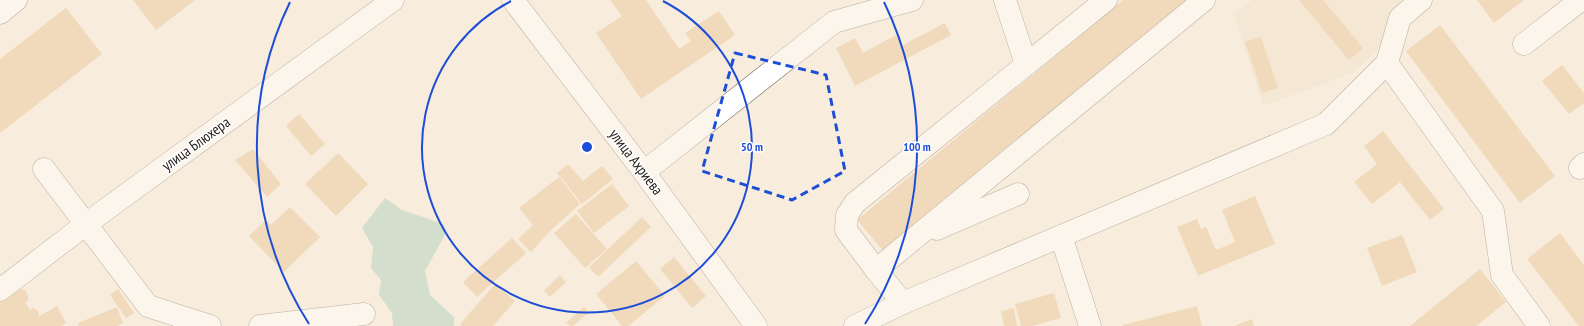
<svg xmlns="http://www.w3.org/2000/svg" width="1584" height="326" font-family="'PT Sans Narrow',sans-serif">
  <style>
    .built { fill: #f0dfca }
    .green { fill: #a9cdbb }
    .building { fill: #e8c394 }
    .lines { fill: none; stroke-linecap: round; stroke-linejoin: round }
    .minor-casing { stroke: #716659; stroke-width: 23 }
    .minor { stroke: #fff; stroke-width: 22 }
    .marked { fill: none; stroke: #1d4ed8; stroke-width: 3; stroke-dasharray: 8 5; stroke-linejoin: round }
    .ring { fill: none; stroke: #1d4ed8; stroke-width: 2 }
    .labels { text-anchor: middle; stroke-width: 3; stroke-linejoin: round; paint-order: stroke }
    .street-label { font-size: 15px; fill: #25201b; stroke: #fff }
    .centre { fill: #1d4ed8; stroke: #fff; stroke-width: 2 }
    .ring-label { font-size: 12px; text-anchor: middle; font-weight: bold; fill: #1d4ed8; stroke: #fff; stroke-width: 3; stroke-linejoin: round; paint-order: stroke }
  </style>
  <rect width="100%" height="100%" fill="#f8ecdd"/>
  <path class="built" d="M1252 0H1408L1383 46 1352 73 1263 106 1234 14Z"/>
  <path class="green" d="M385 198 402 210 443 224 447 231 425 271 430 295 454 317V326H393L392 313 379 295 381 280 371 268 373 247 362 228Z"/>
  <g class="building">
    <path d="M133 0H195L156 30Z"/>
    <path d="M610 0H646L679 49 691 41 685 33 719 11 735 35 641 99 596 33 622 16Z"/>
    <path d="M1123 0H1188L884 252 857 220Z"/>
    <path d="M1299 0H1323L1363 48 1349 60Z"/>
    <path d="M1477 0H1524L1494 23Z"/>
    <path d="M66 8 102 54 0 133V59Z"/>
    <path d="M945 23 951 35 855 86 836 48 855 38 863 53 898 34 903 45Z"/>
    <path d="M1440 25 1555 176 1520 203 1406 51Z"/>
    <path d="M1261 37 1278 88 1262 93 1245 42Z"/>
    <path d="M1562 65 1584 93V103L1569 114 1542 81Z"/>
    <path d="M299 114 325 144 311 156 286 126Z"/>
    <path d="M1383 131 1444 209 1430 220 1400 182 1372 204 1354 182 1377 164 1364 146Z"/>
    <path d="M253 149 281 184 267 197 235 160Z"/>
    <path d="M338 153 368 184 336 216 305 184Z"/>
    <path d="M568 164 583 181 602 166 613 179 582 204 557 173Z"/>
    <path d="M559 177 580 204 550 231 531 252 518 239 533 225 519 208Z"/>
    <path d="M612 184 629 206 594 233 577 211Z"/>
    <path d="M1255 196 1275 244 1198 276 1177 227 1197 219 1201 229 1206 227 1216 250 1235 242 1222 210Z"/>
    <path d="M290 207 320 237 284 272 249 236 266 220 271 225Z"/>
    <path d="M576 214 607 249 585 268 554 233Z"/>
    <path d="M642 217 651 227 598 277 589 267Z"/>
    <path d="M1560 233 1584 265V326H1579L1527 259Z"/>
    <path d="M1402 235 1417 272 1382 286 1367 248Z"/>
    <path d="M512 238 526 253 477 297 463 282Z"/>
    <path d="M674 257 706 296 692 308 660 269Z"/>
    <path d="M636 261 665 296 628 326H622L596 294Z"/>
    <path d="M1480 269 1506 302 1476 326H1410Z"/>
    <path d="M560 275 566 282 550 297 544 291Z"/>
    <path d="M495 284 515 301 493 326H462L460 324Z"/>
    <path d="M17 288 18 291 21 289 26 291 28 296V301L25 302 30 310 32 308 37 310 39 314 38 317 57 306 66 323 61 326H0V298Z"/>
    <path d="M118 289 134 313 126 318 110 295Z"/>
    <path d="M1054 293 1061 318 1033 326H1021L1015 304Z"/>
    <path d="M1197 306 1202 326H1123V325Z"/>
    <path d="M117 307 123 323 117 326H79L78 323Z"/>
    <path d="M584 307 589 312 573 326H570L566 323Z"/>
    <path d="M1014 308 1017 326H1004L1001 311Z"/>
    <path d="M1252 319 1254 326H1234Z"/>
  </g>
  <g class="lines">
    <g class="minor-casing">
      <g id="minor">
        <path d="M513 0 644 172 756 326"/>
        <path d="M1005 0 1026 64"/>
        <path d="M0 13 16 0"/>
        <path d="M1524 44 1581 0"/>
        <path d="M1387 63 1493 211 1502 275 1539 326"/>
        <path d="M1580 168 1584 164"/>
        <path d="M44 169 148 306 210 326"/>
        <path d="M644 172 834 22 912 0"/>
        <path d="M937 229 1018 194"/>
        <path d="M1061 236 1090 326"/>
        <path d="M876 270 1204 0"/>
        <path d="M0 290 86 224 393 0"/>
        <path d="M903 303 876 270 846 230 847 215 855 203 1106 0"/>
        <path d="M260 326 364 314"/>
        <path d="M855 326 903 303 1326 124 1387 63 1400 18 1421 0"/>
      </g>
    </g>
    <use href="#minor" class="minor"/>
  </g>
  <path d="M0 0H1584V326H0ZM735 53 826 75 845 171 792 200 702 171Z" fill="#f8ecdd" fill-opacity=".55" fill-rule="evenodd"/>
  <path class="marked" d="M735 53 826 75 845 171 792 200 702 171Z"/>
  <g class="ring">
    <path d="M663 1A165 165 0 1 1 511 1"/>
    <path d="M309 324A330 330 0 0 1 290 2M884 2A330 330 0 0 1 865 324"/>
  </g>
  <g class="labels">
    <g class="street-label">
      <text transform="translate(196 144) rotate(-36)" y="5">улица Блюхера</text>
      <text transform="translate(636 162) rotate(53)" y="5">улица Ахриева</text>
    </g>
  </g>
  <circle cx="587" cy="147" r="6" class="centre"/>
  <g class="ring-label">
    <text x="752" y="151">50 m</text>
    <text x="917" y="151">100 m</text>
  </g>
</svg>
